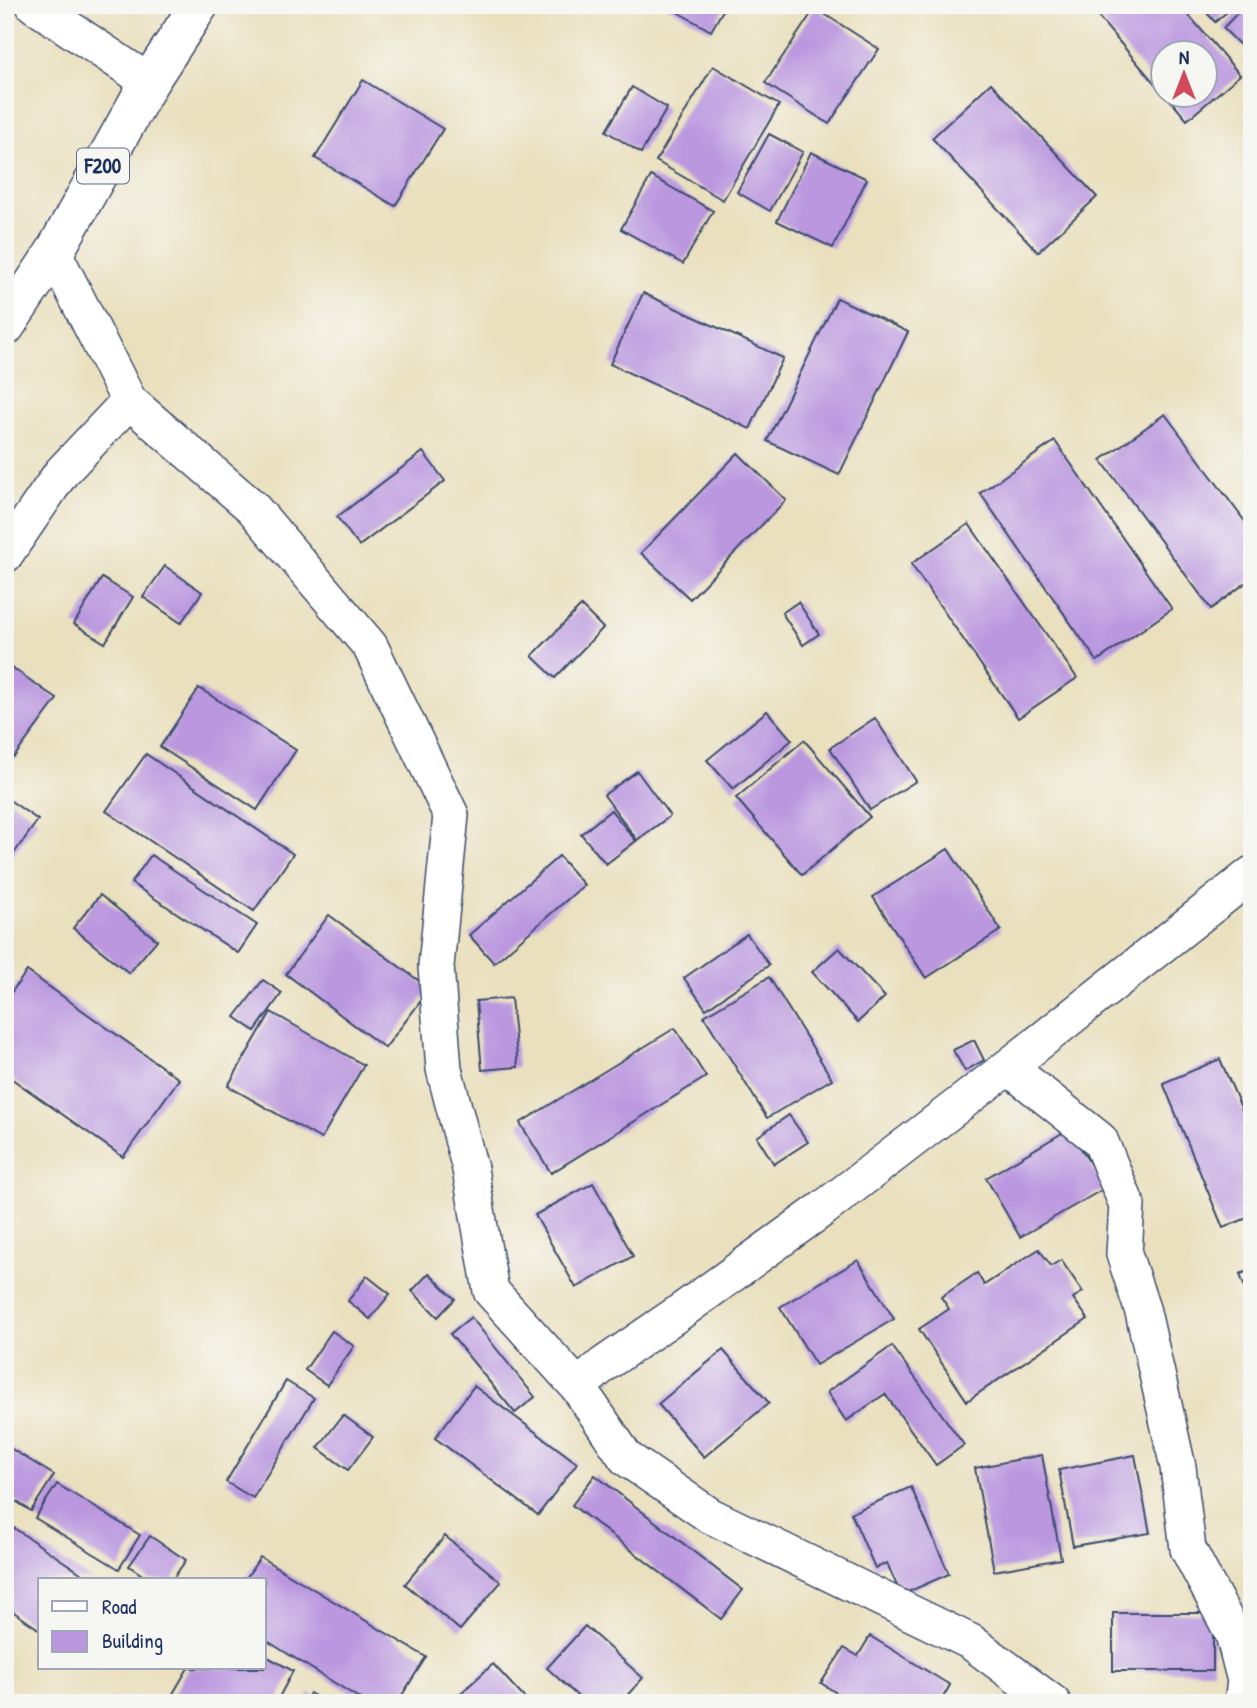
<svg xmlns="http://www.w3.org/2000/svg" width="1257" height="1708" font-family="'Patrick Hand',sans-serif">
  <style>
    .building { fill: #ba97df }
    .lines { fill: none; stroke-linecap: round; stroke-linejoin: round }
    .street-casing { stroke: #3a4a6c; stroke-width: 38 }
    .primary-casing { stroke: #3a4a6c; stroke-width: 41 }
    .street { stroke: #fff; stroke-width: 35 }
    .primary { stroke: #fff; stroke-width: 38 }
    .labels { text-anchor: middle; stroke-width: 5; stroke-linejoin: round; paint-order: stroke }
    .shield { fill: #f6f6f2; stroke: #5d6b8a; stroke-width: 2 }
    .shield-label { font-size: 21px; font-weight: bold; fill: #1b2f5e }
  </style>
  <rect width="100%" height="100%" fill="#f6f6f2"/>
  <filter id="ink" filterUnits="userSpaceOnUse"><feTurbulence type="fractalNoise" baseFrequency=".0143" numOctaves="2"/><feDisplacementMap in="SourceGraphic" scale="14" xChannelSelector="R" yChannelSelector="G"/><feConvolveMatrix kernelMatrix="1 2 1 2 8 2 1 2 1" color-interpolation-filters="sRGB"/></filter>
  <filter id="wash" filterUnits="userSpaceOnUse"><feTurbulence type="fractalNoise" baseFrequency=".00686" numOctaves="4" result="noise"/><feDisplacementMap in="SourceGraphic" scale="28" xChannelSelector="R" yChannelSelector="G"/><feGaussianBlur stdDeviation="1.57" result="paint"/><feColorMatrix in="noise" values="0 0 0 0 0 0 0 0 0 0 0 0 0 0 0 0 0 1.4 0 .05"/><feComposite in="paint" operator="in"/></filter>
  <g filter="url(#wash)">
    <rect width="100%" height="100%" fill="#eae0be"/>
    <g id="blocks">
      <g class="building">
        <path d="M665 5H726L711 31Z"/>
        <path d="M1088 5H1180L1240 75 1187 120 1165 94H1204V52H1162V92Z"/>
        <path d="M1200 5H1235L1215 22Z"/>
        <path d="M1245 5H1252V37L1242 47 1223 28Z"/>
        <path d="M815 8 879 49 829 124 765 83Z"/>
        <path d="M713 66 779 105 723 200 656 161Z"/>
        <path d="M363 80 443 129 395 206 315 158Z"/>
        <path d="M991 83 1097 197 1038 252 932 138Z"/>
        <path d="M632 87 667 108 641 153 606 131Z"/>
        <path d="M769 134 803 152 770 211 737 192Z"/>
        <path d="M811 152 867 179 833 248 777 221Z"/>
        <path d="M651 176 713 211 683 264 621 229Z"/>
        <path d="M643 293 783 358 750 429 610 364Z"/>
        <path d="M837 298 908 332 839 475 767 441Z"/>
        <path d="M1165 414 1252 531V578L1211 609 1101 460Z"/>
        <path d="M1055 441 1172 609 1097 661 980 493Z"/>
        <path d="M423 452 445 481 359 546 337 517Z"/>
        <path d="M738 453 786 500 690 599 641 553Z"/>
        <path d="M969 524 1077 678 1018 718 911 564Z"/>
        <path d="M165 566 202 592 181 623 143 597Z"/>
        <path d="M102 578 133 597 105 643 74 624Z"/>
        <path d="M798 602 819 634 803 645 782 613Z"/>
        <path d="M581 606 603 628 555 678 532 656Z"/>
        <path d="M11 667 57 699 14 757 5 750V675Z"/>
        <path d="M199 688 296 750 257 810 160 747Z"/>
        <path d="M767 711 792 740 733 789 707 760Z"/>
        <path d="M875 718 916 781 870 810 830 748Z"/>
        <path d="M804 740 870 817 802 875 736 798Z"/>
        <path d="M146 754 293 854 254 911 106 811Z"/>
        <path d="M637 771 670 816 637 840 604 795Z"/>
        <path d="M5 797 38 820 5 866Z"/>
        <path d="M611 810 636 841 606 864 581 834Z"/>
        <path d="M948 849 1001 930 926 978 873 897Z"/>
        <path d="M151 855 257 925 238 953 131 883Z"/>
        <path d="M559 856 584 885 494 963 469 935Z"/>
        <path d="M100 895 157 940 129 973 73 928Z"/>
        <path d="M329 915 430 989 385 1048 286 974Z"/>
        <path d="M747 934 769 965 706 1009 684 978Z"/>
        <path d="M839 948 885 997 858 1022 812 972Z"/>
        <path d="M27 971 179 1079 123 1157 5 1074V1001Z"/>
        <path d="M769 977 832 1079 767 1118 704 1016Z"/>
        <path d="M263 980 282 993 255 1031 235 1017Z"/>
        <path d="M511 998 518 1067 482 1070 476 1001Z"/>
        <path d="M271 1012 364 1065 321 1139 228 1086Z"/>
        <path d="M675 1028 706 1077 551 1173 520 1123Z"/>
        <path d="M974 1040 984 1060 965 1071 953 1050Z"/>
        <path d="M1220 1059 1252 1133V1216L1223 1228 1163 1083Z"/>
        <path d="M789 1115 808 1142 774 1164 757 1137Z"/>
        <path d="M1069 1129 1105 1188 1020 1237 986 1178Z"/>
        <path d="M593 1183 633 1256 576 1288 535 1215Z"/>
        <path d="M1039 1249 1051 1266 1061 1260 1083 1292 1073 1298 1088 1319 967 1401 919 1329 949 1309 941 1297 977 1273 984 1285Z"/>
        <path d="M858 1260 894 1319 816 1365 780 1307Z"/>
        <path d="M1252 1270V1306H1251L1240 1274Z"/>
        <path d="M429 1273 455 1299 438 1317 412 1291Z"/>
        <path d="M367 1276 390 1294 370 1319 348 1301Z"/>
        <path d="M471 1317 535 1397 515 1413 450 1334Z"/>
        <path d="M332 1331 354 1346 327 1385 305 1370Z"/>
        <path d="M892 1346 964 1445 936 1465 885 1394 846 1421 827 1392Z"/>
        <path d="M723 1350 769 1403 704 1457 658 1404Z"/>
        <path d="M286 1381 314 1398 253 1498 226 1482Z"/>
        <path d="M474 1386 577 1463 538 1515 435 1438Z"/>
        <path d="M343 1415 373 1437 348 1470 318 1448Z"/>
        <path d="M5 1445 54 1475 31 1511 5 1494Z"/>
        <path d="M1042 1455 1061 1559 994 1571 975 1468Z"/>
        <path d="M1135 1455 1150 1533 1073 1546 1059 1470Z"/>
        <path d="M595 1475 743 1590 721 1619 572 1505Z"/>
        <path d="M57 1484 140 1535 119 1569 35 1518Z"/>
        <path d="M911 1487 949 1574 901 1595 887 1563 875 1568 851 1513Z"/>
        <path d="M5 1522 91 1580H40V1630L5 1606Z"/>
        <path d="M150 1536 186 1560 172 1580H150L129 1566Z"/>
        <path d="M445 1536 501 1582 460 1630 405 1584Z"/>
        <path d="M260 1557 426 1657 397 1703H367L264 1639V1580H245Z"/>
        <rect x="1113" y="1613" width="100" height="58"/>
        <path d="M585 1626 643 1678 620 1703H585L547 1668Z"/>
        <path d="M870 1636 950 1685 940 1703H852L821 1683 844 1648 858 1656Z"/>
        <path d="M264 1655 293 1671 276 1703H181L171 1697 188 1668H264Z"/>
        <path d="M493 1664 529 1703H450Z"/>
        <path d="M310 1693 327 1703H304Z"/>
      </g>
    </g>
  </g>
  <g filter="url(#ink)">
    <use href="#blocks" fill-opacity="0" stroke="#3a4a6c" stroke-width="2"/>
    <g class="lines">
      <g class="street-casing">
        <g id="street">
          <path d="M34 5 149 82"/>
          <path d="M54 253 129 401 252 507 370 646 451 815 436 966 444 1069 470 1169 491 1291 578 1387 626 1458 709 1515 971 1642 1053 1703"/>
          <path d="M5 555 61 473 129 401"/>
          <path d="M1008 1067 1100 1140 1127 1205 1124 1254 1143 1312 1178 1467 1188 1549 1233 1634 1245 1681 1242 1703"/>
          <path d="M578 1387 603 1365 680 1312 824 1208 1008 1067 1252 874"/>
        </g>
      </g>
      <g class="primary-casing">
        <path id="primary" d="M5 327 54 253 149 82 199 5"/>
      </g>
      <use href="#street" class="street"/>
      <use href="#primary" class="primary"/>
    </g>
  </g>
  <g class="labels">
    <rect class="shield" x="77" y="148.5" width="52" height="35" rx="5"/>
    <g class="shield-label">
      <text x="103" y="173">F200</text>
    </g>
  </g>
  <rect width="1257" height="1708" fill="none" stroke="#f6f6f2" stroke-width="28"/>
  <rect x="38" y="1578" width="228" height="91" fill="#f6f6f2" stroke="#9ea6b7" stroke-width="2"/>
  <rect x="52" y="1601" width="35" height="10" fill="#ffffff" stroke="#9ea6b7" stroke-width="2"/>
  <text x="102" y="1614" font-size="21" fill="#1b2f5e">Road</text>
  <rect x="52" y="1631" width="35" height="21" fill="#ba97df" stroke="#9ea6b7" stroke-width="2"/>
  <text x="102" y="1648" font-size="21" fill="#1b2f5e">Building</text>
  <g transform="translate(1184 74)"><circle r="33" fill="#f6f6f2" stroke="#9ea6b7" stroke-width="2"/>
  <path d="M0-5L12 26L0 18L-12 26Z" fill="#d1495b"/>
  <text y="-10" font-size="19" font-weight="bold" text-anchor="middle" fill="#1b2f5e">N</text>
  </g>
</svg>
